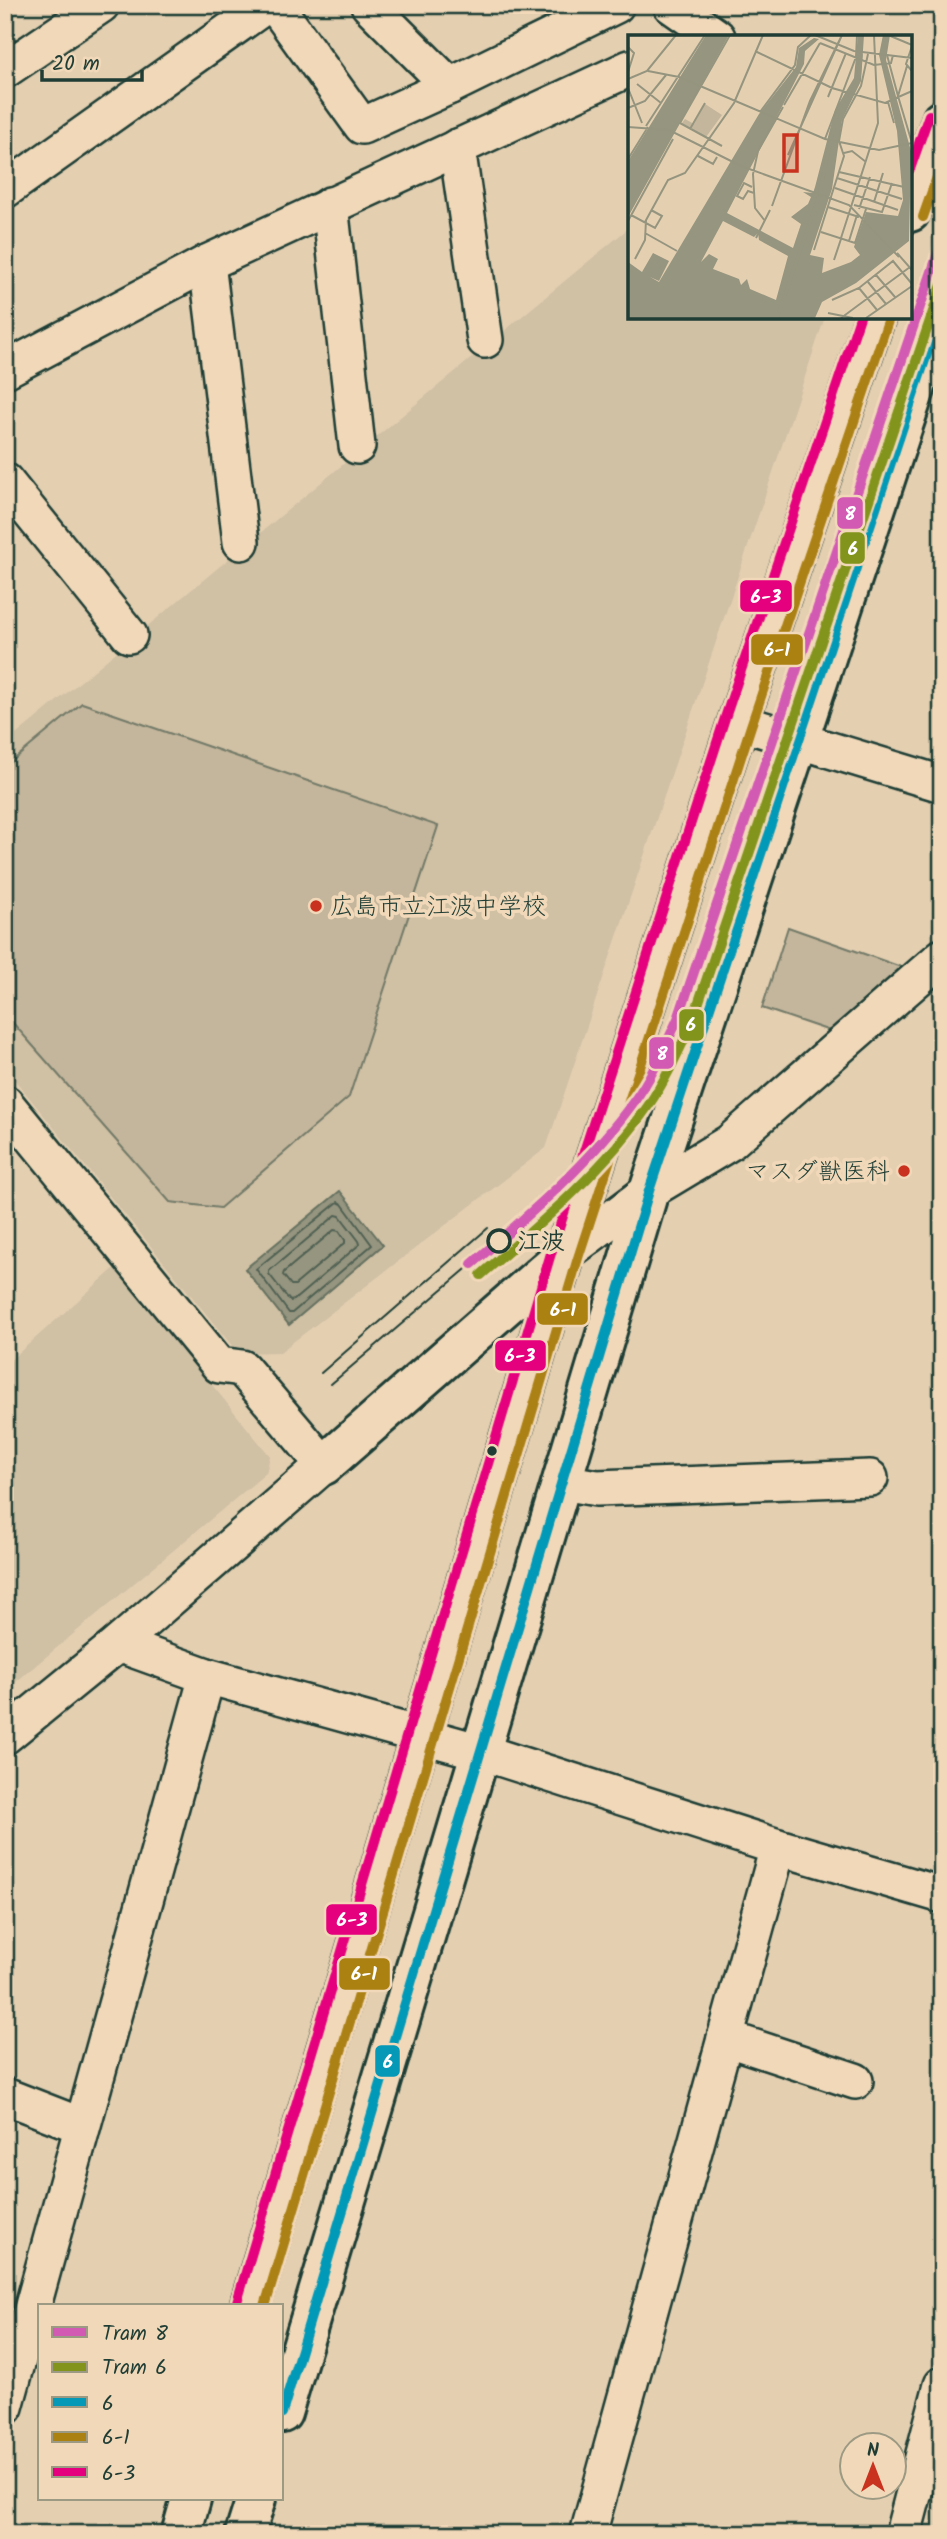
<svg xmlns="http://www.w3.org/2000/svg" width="947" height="2539" font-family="Kalam,'Klee One',sans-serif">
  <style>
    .built { fill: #d0c0a4 }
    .green { fill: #c4b69c; stroke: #727a68; stroke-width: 2 }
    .water { fill: #96957f; stroke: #667261; stroke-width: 2 }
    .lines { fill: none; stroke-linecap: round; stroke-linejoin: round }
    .shore { stroke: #4f6052; stroke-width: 2 }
    .street-casing { stroke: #1f3d34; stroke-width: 40 }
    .secondary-casing { stroke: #1f3d34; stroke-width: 44 }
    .street { stroke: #f1d8b9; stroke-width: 35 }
    .secondary { stroke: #f1d8b9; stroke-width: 38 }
    .tram { stroke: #1f3d34; stroke-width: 2 }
    .bus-1-casing { stroke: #f1d8b9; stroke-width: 16 }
    .bus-2-casing { stroke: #f1d8b9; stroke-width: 16 }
    .bus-3-casing { stroke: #f1d8b9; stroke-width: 16 }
    .bus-1 { stroke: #0599b7; stroke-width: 10 }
    .bus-2 { stroke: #ab8112; stroke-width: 10 }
    .bus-3 { stroke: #e5007d; stroke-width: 10 }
    .tram-1-casing { stroke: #f1d8b9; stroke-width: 16 }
    .tram-2-casing { stroke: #f1d8b9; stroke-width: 16 }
    .tram-1 { stroke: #d25ab2; stroke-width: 10 }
    .tram-2 { stroke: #83941d; stroke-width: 10 }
    .poi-dot { fill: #c8321e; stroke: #f1d8b9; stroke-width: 2.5 }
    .stop-dot { fill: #f1d8b9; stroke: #1f3d34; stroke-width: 3.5 }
    .bus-dot { fill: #1f3d34; stroke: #f1d8b9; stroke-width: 2.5 }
    .labels { text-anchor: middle; stroke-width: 7; stroke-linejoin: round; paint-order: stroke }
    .poi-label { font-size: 24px; fill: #1f3d34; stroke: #f1d8b9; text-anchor: start }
    .stop-label { font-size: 24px; font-weight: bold; fill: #1f3d34; stroke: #f1d8b9; text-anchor: start }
    .inset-river { fill: none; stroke: #96957f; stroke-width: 3.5 }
    .inset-road { fill: none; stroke: #95957f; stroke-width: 2 }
    .view { fill: #c8321e; fill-opacity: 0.15; stroke: #c8321e; stroke-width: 3.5 }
    .inset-edge { fill: none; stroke: #1f3d34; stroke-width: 3.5 }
    .line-badge { stroke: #f1d8b9; stroke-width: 2.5 }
    .badge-label { font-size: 19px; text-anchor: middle; font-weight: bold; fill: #fff }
  </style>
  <rect width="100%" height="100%" fill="#e4cfb1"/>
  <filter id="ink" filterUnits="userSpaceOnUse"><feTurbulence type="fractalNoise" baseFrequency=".0143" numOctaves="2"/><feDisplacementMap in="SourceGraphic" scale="14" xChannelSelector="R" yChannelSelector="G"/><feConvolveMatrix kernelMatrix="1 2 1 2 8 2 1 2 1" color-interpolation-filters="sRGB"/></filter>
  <g filter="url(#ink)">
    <g class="built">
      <path d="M630 227V317H825L546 1148 280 1352 238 1353 5 1068V744Z"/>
      <path d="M116 1267 270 1456 266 1473 5 1691V1365Z"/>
    </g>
    <g class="green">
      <path d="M82 703 438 826 349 1097 220 1208 170 1202 5 1014V767Z"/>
      <path d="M788 927 901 967 830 1031 762 1008Z"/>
    </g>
    <path class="water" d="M340 1191 383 1245 289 1325 245 1269Z"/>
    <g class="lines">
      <g class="shore">
        <path d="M338 1202 342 1204 372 1245 292 1313H289L256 1269Z"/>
        <path d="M336 1215 340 1216 359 1241 360 1244 294 1300 290 1301 269 1274V1271Z"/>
        <path d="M334 1230 339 1231 345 1240V1243L295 1285H291L283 1275 284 1272Z"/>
      </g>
      <g class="street-casing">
        <g id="street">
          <path d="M275 5 362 126 450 86 616 5"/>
          <path d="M369 5 450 86"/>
          <path d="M671 5 717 37"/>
          <path d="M5 70 101 5"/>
          <path d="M457 147 485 340"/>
          <path d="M5 190 266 5"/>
          <path d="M330 205 357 446"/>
          <path d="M207 263 241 542"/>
          <path d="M5 370 207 263 630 68"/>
          <path d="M5 481 129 635"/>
          <path d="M738 722 942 784"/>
          <path d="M5 1103 219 1365 242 1368 324 1465 118 1644 5 1736"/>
          <path d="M565 1254 649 1191 729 1143 942 957"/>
          <path d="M562 1482 597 1488 870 1478"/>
          <path d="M118 1644 207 1676 481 1752 778 1847 942 1895"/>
          <path d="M725 2038 855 2081"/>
          <path d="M5 2096 82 2126"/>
          <path d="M5 2407 207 1676"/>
          <path d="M588 2534 778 1847"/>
          <path d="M903 2534 942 2385"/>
        </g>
      </g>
      <g class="secondary-casing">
        <g id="secondary">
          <path d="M910 212 942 120"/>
          <path d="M324 1465 565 1254"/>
          <path d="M250 2306 565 1254 738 722 875 317"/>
          <path d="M282 2413 649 1191 942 308"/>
          <path d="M181 2534 191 2499"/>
          <path d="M245 2534 256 2499"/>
        </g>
      </g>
      <use href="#street" class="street"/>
      <use href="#secondary" class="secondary"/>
      <g class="tram">
        <path d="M321 1373 488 1228"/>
        <path d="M331 1384 472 1264"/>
      </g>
      <g class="bus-1-casing">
        <path id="bus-1" d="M282 2413 649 1191 942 309"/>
      </g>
      <g class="bus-2-casing">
        <g id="bus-2">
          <path d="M923 217 942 163"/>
          <path d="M265 2306 578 1258 751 726 888 321"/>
        </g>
      </g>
      <g class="bus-3-casing">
        <g id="bus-3">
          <path d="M910 169 929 115"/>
          <path d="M237 2302 552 1250 725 718 860 317"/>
        </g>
      </g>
      <use href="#bus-1" class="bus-1"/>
      <use href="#bus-2" class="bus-2"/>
      <use href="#bus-3" class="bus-3"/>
      <g class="tram-1-casing">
        <path id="tram-1" d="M472 1264C530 1214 590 1163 635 1100 653 1075 665 1046 678 1019L942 242"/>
      </g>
      <g class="tram-2-casing">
        <path id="tram-2" d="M481 1275C541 1223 603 1171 648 1106 665 1081 678 1053 691 1025L942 285"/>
      </g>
      <use href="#tram-1" class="tram-1"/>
      <use href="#tram-2" class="tram-2"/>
    </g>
  </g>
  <g class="poi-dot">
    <circle cx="316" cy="906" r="7"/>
    <circle cx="904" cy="1171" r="7"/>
  </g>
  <circle class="stop-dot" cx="499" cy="1241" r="11"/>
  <circle class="bus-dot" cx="492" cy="1451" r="6"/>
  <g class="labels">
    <g class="poi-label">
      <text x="330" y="914">広島市立江波中学校</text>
      <text x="890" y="1179" text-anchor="end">マスダ獣医科</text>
    </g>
    <g class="stop-label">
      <text x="517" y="1249">江波</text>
    </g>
  </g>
  <g transform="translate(628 35)">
    <rect width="284" height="284" fill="#e4cfb1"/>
    <path d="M77 69 94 80 78 102 54 88 57 84 66 89Z" fill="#c4b69c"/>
    <path d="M78 0H101L0 182V126ZM230 0H236L233 46 214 85 204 154 182 220 196 223 194 238 223 227 232 220 226 212 238 177 270 181 275 165 269 96 251 20 255 0H262L258 25 283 116 281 206 228 248 194 267 187 283H0V227L14 237 25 218 41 226 31 246 22 242 31 247 131 79 168 32 171 13 186 3 191 4 177 16 176 29 99 178 165 213 173 189 163 182 180 169 183 162 175 157 185 158 187 152 207 75 226 43ZM95 186 126 202 130 198 131 205 160 221 148 265 122 254 119 244 113 250 111 244 85 234 90 224 81 219 73 227Z" fill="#96957f" fill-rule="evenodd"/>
    <path class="inset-river" d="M192 156 204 99 231 43 233 19M149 283 191 161"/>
    <path class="inset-road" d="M187 0 226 16 284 23M260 0 284 10M192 8 246 30 263 28 265 20M284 11 278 29 284 36M0 12 6 18 0 37M127 16 204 53 257 68 284 56M259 20 270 61M279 31 270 61 284 108M20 36 51 42 197 104 251 115 284 108M0 44 19 36 48 0M9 49 33 68M0 53 14 88M200 62 218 18M260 67 266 88M156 70 192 8M0 73 17 66 38 40M132 77 167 30 170 12 183 0M18 91 77 0M0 92 41 95 113 131 221 170 271 222M62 94 77 68M197 104 228 22 229 0M94 111 52 88 102 0M216 118 224 116 238 127M160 120 214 0M70 121 85 129 89 122M0 124 20 92M211 137 276 152M209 143 274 164M124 152 116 148 109 161 115 164 120 156 126 158M207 153 270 175M246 167 255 138M226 170 254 177 264 148M144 171 182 66 214 0M200 172 231 182M231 174 242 142M3 180 27 193 34 181 23 175M0 186 45 104M137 186 127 173 125 139 130 116 155 72M17 187 40 145 57 138 106 68 135 0M193 197 227 208 238 174M17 198 49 216M128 203 142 175M213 203 250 88 246 0M221 206 229 180M186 215 216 121 211 106 215 84 233 51 240 19M269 218 284 235M7 224 17 205 18 185M206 225 213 204M248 240 267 262M240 247 258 269M231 253 249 275M204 265 231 253 265 226 284 249M200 278 225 283M213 283 282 232M238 283 284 251"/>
    <path class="view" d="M156 100H169V136H156Z"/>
    <rect width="284" height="284" class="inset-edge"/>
  </g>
  <g class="line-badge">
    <rect x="836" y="496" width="28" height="34" rx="7" fill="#d25ab2"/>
    <rect x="839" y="531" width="27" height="34" rx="7" fill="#83941d"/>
    <rect x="739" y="579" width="54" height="34" rx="7" fill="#e5007d"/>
    <rect x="750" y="633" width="54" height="33" rx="7" fill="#ab8112"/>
    <rect x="678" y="1008" width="27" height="34" rx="7" fill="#83941d"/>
    <rect x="648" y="1036" width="27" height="34" rx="7" fill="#d25ab2"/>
    <rect x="536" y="1292" width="53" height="34" rx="7" fill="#ab8112"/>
    <rect x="494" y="1339" width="53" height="33" rx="7" fill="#e5007d"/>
    <rect x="325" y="1903" width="53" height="33" rx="7" fill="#e5007d"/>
    <rect x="338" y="1957" width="53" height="34" rx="7" fill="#ab8112"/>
    <rect x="374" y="2044" width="27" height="34" rx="7" fill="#0599b7"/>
  </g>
  <g class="badge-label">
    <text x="850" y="520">8</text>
    <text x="853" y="555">6</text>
    <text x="766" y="603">6-3</text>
    <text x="777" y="656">6-1</text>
    <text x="691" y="1031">6</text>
    <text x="662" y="1060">8</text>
    <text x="563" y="1316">6-1</text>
    <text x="520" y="1362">6-3</text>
    <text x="352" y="1926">6-3</text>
    <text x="364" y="1980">6-1</text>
    <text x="388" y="2068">6</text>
  </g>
  <rect width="947" height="2539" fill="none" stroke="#f1d8b9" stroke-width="28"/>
  <rect x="14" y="14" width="919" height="2511" fill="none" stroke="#1f3d34" stroke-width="2.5" filter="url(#ink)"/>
  <rect x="38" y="2304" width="245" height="196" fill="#f1d8b9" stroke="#9d9a84" stroke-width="2"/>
  <rect x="52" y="2327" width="35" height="10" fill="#d25ab2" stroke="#9d9a84" stroke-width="2"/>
  <text x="102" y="2340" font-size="21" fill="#1f3d34">Tram 8</text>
  <rect x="52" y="2362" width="35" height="10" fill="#83941d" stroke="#9d9a84" stroke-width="2"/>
  <text x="102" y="2374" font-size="21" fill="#1f3d34">Tram 6</text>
  <rect x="52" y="2397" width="35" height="10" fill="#0599b7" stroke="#9d9a84" stroke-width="2"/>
  <text x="102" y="2410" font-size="21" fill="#1f3d34">6</text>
  <rect x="52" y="2432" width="35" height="10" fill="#ab8112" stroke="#9d9a84" stroke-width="2"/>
  <text x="102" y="2444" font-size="21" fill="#1f3d34">6-1</text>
  <rect x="52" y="2467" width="35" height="10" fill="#e5007d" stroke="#9d9a84" stroke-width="2"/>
  <text x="102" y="2480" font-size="21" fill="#1f3d34">6-3</text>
  <g transform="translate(873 2466)"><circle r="33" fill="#f1d8b9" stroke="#9d9a84" stroke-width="2"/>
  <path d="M0-5L12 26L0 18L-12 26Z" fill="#c8321e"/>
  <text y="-10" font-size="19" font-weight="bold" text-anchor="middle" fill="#1f3d34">N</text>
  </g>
  <path d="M42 70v10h100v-10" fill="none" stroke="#1f3d34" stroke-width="3.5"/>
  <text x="52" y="70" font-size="21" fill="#1f3d34" stroke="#f1d8b9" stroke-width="5" paint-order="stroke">20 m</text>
</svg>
